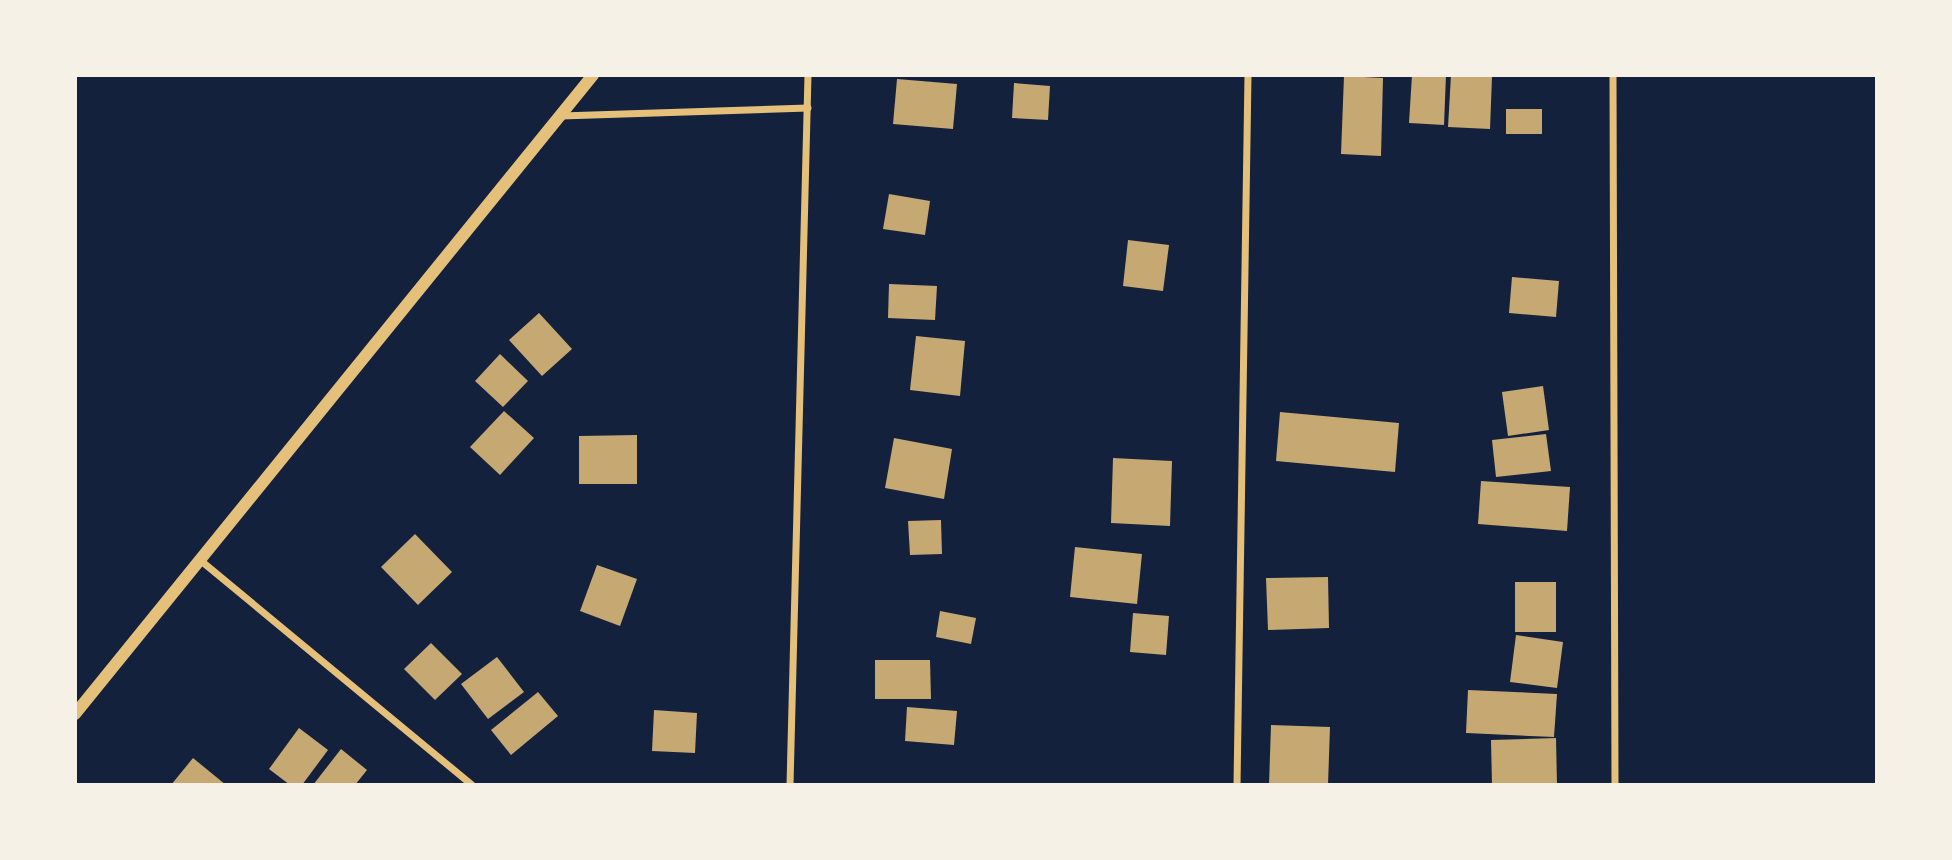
<svg xmlns="http://www.w3.org/2000/svg" width="1952" height="860" font-family="Barlow,sans-serif">
  <style>
    .building { fill: #c6a872 }
    .lines { fill: none; stroke-linecap: round; stroke-linejoin: round }
    .minor { stroke: #e5c07b; stroke-width: 7 }
    .tertiary { stroke: #e5c07b; stroke-width: 12 }
  </style>
  <rect width="100%" height="100%" fill="#14213d"/>
  <g class="building">
    <path d="M1412 75H1446L1444 125 1409 123Z"/>
    <path d="M1451 75 1492 77 1490 129 1448 127Z"/>
    <path d="M1344 76 1383 78 1381 156 1341 154Z"/>
    <path d="M897 79 957 84 953 129 893 124Z"/>
    <path d="M1014 83 1050 86 1048 120 1012 118Z"/>
    <rect x="1506" y="109" width="36" height="25"/>
    <path d="M889 194 930 201 925 235 883 229Z"/>
    <path d="M1128 240 1169 245 1163 291 1123 286Z"/>
    <path d="M1512 277 1559 281 1556 317 1509 313Z"/>
    <path d="M889 284 937 286 935 320 888 318Z"/>
    <path d="M539 313 572 349 542 376 509 340Z"/>
    <path d="M916 336 965 341 960 396 910 390Z"/>
    <path d="M500 354 528 381 503 407 475 381Z"/>
    <path d="M1543 386 1549 430 1508 436 1502 392Z"/>
    <path d="M504 411 534 438 500 475 470 447Z"/>
    <path d="M1280 412 1399 423 1395 472 1276 461Z"/>
    <path d="M1546 434 1551 471 1496 477 1492 440Z"/>
    <path d="M637 435V484H579V436Z"/>
    <path d="M894 438 952 449 944 499 885 488Z"/>
    <path d="M1113 458 1172 461 1170 526 1111 523Z"/>
    <path d="M1481 481 1570 487 1567 531 1478 524Z"/>
    <path d="M941 520 942 554 910 555 908 521Z"/>
    <path d="M415 534 452 572 418 605 381 567Z"/>
    <path d="M1075 547 1142 554 1137 604 1070 597Z"/>
    <path d="M597 565 637 579 620 626 580 611Z"/>
    <path d="M1328 577 1329 628 1268 630 1266 578Z"/>
    <rect x="1515" y="582" width="41" height="50"/>
    <path d="M940 611 976 618 971 644 936 637Z"/>
    <path d="M1133 613 1169 616 1166 655 1130 652Z"/>
    <path d="M1516 635 1563 642 1557 688 1510 682Z"/>
    <path d="M431 643 462 674 435 700 404 669Z"/>
    <path d="M497 657 524 692 488 719 461 684Z"/>
    <path d="M875 660H930L931 699H875Z"/>
    <path d="M1468 690 1557 694 1554 737 1466 733Z"/>
    <path d="M538 692 558 716 511 755 491 730Z"/>
    <path d="M907 707 957 711 954 745 905 741Z"/>
    <path d="M654 710 697 713 695 753 652 751Z"/>
    <path d="M1271 725 1330 727 1328 785H1269Z"/>
    <path d="M299 728 328 750 302 785H290L269 769Z"/>
    <path d="M1556 738 1557 785H1492L1491 740Z"/>
    <path d="M341 749 367 770 355 785H313Z"/>
    <path d="M193 758 226 785H171Z"/>
  </g>
  <g class="lines">
    <g class="minor">
      <path d="M1613 75 1615 785"/>
      <path d="M561 116 808 108"/>
      <path d="M200 560 472 785"/>
      <path d="M790 785 808 75"/>
      <path d="M1237 785 1248 75"/>
    </g>
    <path class="tertiary" d="M75 714 593 75"/>
  </g>
  <rect width="1952" height="860" fill="none" stroke="#f6f1e7" stroke-width="154"/>
</svg>
